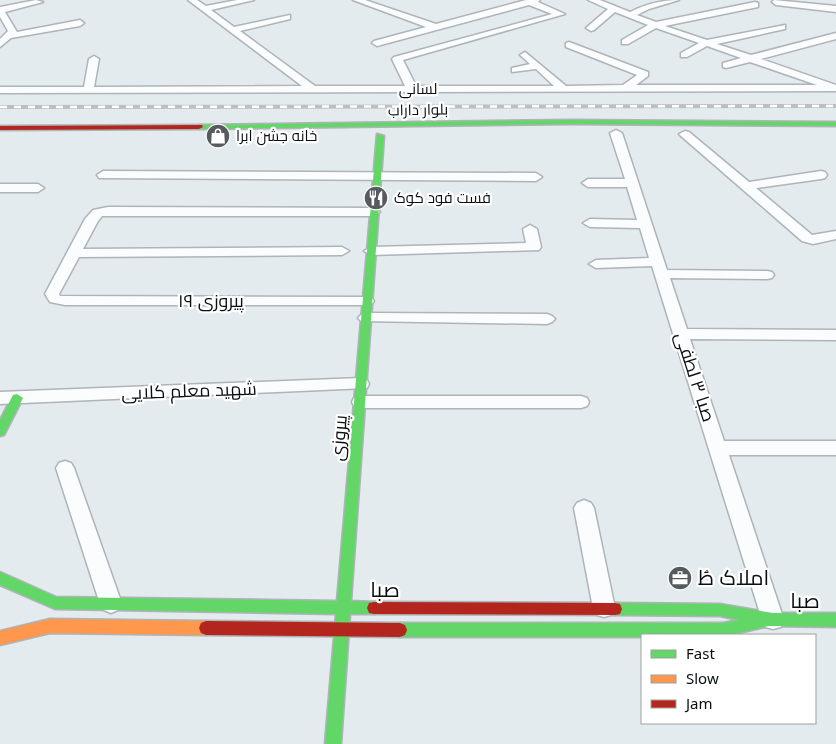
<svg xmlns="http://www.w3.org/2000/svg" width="836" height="744" font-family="'Noto Sans',Cairo,sans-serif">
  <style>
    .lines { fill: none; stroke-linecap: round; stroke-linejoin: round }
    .street-casing { stroke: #aeb4b7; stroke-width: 3 }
    .fast-casing { stroke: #aeb4b7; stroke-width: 3 }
    .slow-casing { stroke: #aeb4b7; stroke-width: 3 }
    .jam-casing { stroke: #aeb4b7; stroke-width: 3 }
    .street { fill: #fbfcfd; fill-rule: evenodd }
    .fast { fill: #63d668; fill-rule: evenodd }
    .slow { fill: #ff974d; fill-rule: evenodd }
    .jam { fill: #b3261e; fill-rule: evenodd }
    .rail-casing { stroke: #bcbebf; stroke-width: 4 }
    .rail { stroke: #fff; stroke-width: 2.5; stroke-dasharray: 7; stroke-linecap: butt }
    .labels { text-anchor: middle; stroke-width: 4.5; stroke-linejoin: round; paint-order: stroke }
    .far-street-label { font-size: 15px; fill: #090e10; stroke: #fff }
    .far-poi-label { font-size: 15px; fill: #090e10; stroke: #fff; text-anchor: start }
    .street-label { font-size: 18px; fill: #090e10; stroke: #fff }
    .near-poi-label { font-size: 21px; fill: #090e10; stroke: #fff; text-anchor: start }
    .near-street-label { font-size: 21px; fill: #090e10; stroke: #fff }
  </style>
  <rect width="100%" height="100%" fill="#e3ebef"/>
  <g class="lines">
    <g class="street-casing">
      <g id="street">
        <path d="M36 0 43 2 5 12 17 32 80 20 84 23 80 26 11 38 0 47V39L8 31 0 17V7Z"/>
        <path d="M188 0H197L206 6 237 0H254L211 10 234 27 290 15V19L240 31 315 86H405L392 59 394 57 552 14 529 5 377 46 372 43 374 41 426 27 353 0H365L436 24 526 0H540L538 2 565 14 403 60 416 86H554L536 69 512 72V68L530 64 520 55 525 52 566 86 623 85 637 75 566 47V43L569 42 648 72V76L636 85H817L750 62 726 68 723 67V63L741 58 707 46 687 57H681V53L699 43 656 28 628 44H622V40L648 25 615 12 594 30 591 31 586 28 608 9 588 0H600L630 12C646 4 661 0 679 0L649 9 637 15 656 22 755 2 758 3V7L665 26 707 40 785 25V29L717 44 751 55 836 33V39L761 59 836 85V91L0 93V87H84L89 59 94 56 99 59 94 87 302 86Z"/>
        <path d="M774 0 836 6V12L776 5 772 2Z"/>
        <path d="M616 130 622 133 667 270 767 271 772 272 774 275 772 278 767 279 670 278 687 329 836 330V340L690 339 724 441H836V455H729L784 620 781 627 773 629 765 627 762 620 652 266 596 268 589 264 596 260 649 258 640 228 590 227 583 223 590 219 637 220 627 187H588L582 183 588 179H625L610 133Z"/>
        <path d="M685 131 689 132 749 182 821 171 825 172 827 175 825 178 821 179 756 188 812 235 836 231V239L813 244 802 241 681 136 679 134Z"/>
        <path d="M103 171 536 173 542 177 536 181 99 178 97 175Z"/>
        <path d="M0 184H38L44 188 38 192H0Z"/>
        <path d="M108 207 374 208 380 212 374 216H102L98 221 83 249 342 247 349 251 342 255 79 257 59 294 60 296 367 297 372 298 374 301 372 304 367 305H65L50 302 45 294 85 219 93 210Z"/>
        <path d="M530 225 537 229 541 247 539 250 371 255 364 251 371 247 526 243 523 229Z"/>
        <path d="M366 313 547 314 552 316 555 319 552 322 547 324 361 321 358 318 361 315Z"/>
        <path d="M361 378 367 380 369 384 367 388 0 404V392Z"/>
        <path d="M360 396H581L587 398 589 402 587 406 581 408H360L354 406 352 402 354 398Z"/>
        <path d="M65 461 71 463 74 468 122 604 118 610 111 613 104 610 100 604 56 468 59 463Z"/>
        <path d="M584 500 591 503 594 508 615 608 611 615 604 617 597 615 593 608 574 508 577 503Z"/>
      </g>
    </g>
    <g class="fast-casing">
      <g id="fast">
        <path d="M571 120 836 122V126L571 124 199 129 195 127 199 125Z"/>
        <path d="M377 134 384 136 351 601 374 602 379 603 381 608 379 613 374 614H350L341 744H325L336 614 55 609 0 585V572L56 597 337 601Z"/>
        <path d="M17 394 23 398 4 435 0 436V420L13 395Z"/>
        <path d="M615 603 720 604 773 613H836V627L769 626 730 635H642V637H400L395 635 393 630 395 625 400 623H723L739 620 720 616 615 615 610 614 608 609 610 604Z"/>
      </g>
    </g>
    <g class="slow-casing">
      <path id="slow" d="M50 619 206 621 211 623 213 628 211 633 206 635 50 633 0 645V631Z"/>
    </g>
    <g class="jam-casing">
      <g id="jam">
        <path d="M202 125 203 127 199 129 0 130V126Z"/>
        <path d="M374 602 615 603 620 604 622 609 620 614 615 615 374 614 369 613 367 608 369 603Z"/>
        <path d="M206 621 400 623 405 625 407 630 405 635 400 637 206 635 201 633 199 628 201 623Z"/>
      </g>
    </g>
    <use href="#street" class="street"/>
    <use href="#fast" class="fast"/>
    <use href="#slow" class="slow"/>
    <use href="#jam" class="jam"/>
    <g class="rail-casing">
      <path id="rail" d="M0 107 836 106"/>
    </g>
    <use href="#rail" class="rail"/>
  </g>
  <defs>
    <g id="shop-disc" transform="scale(1.25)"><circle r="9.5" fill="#555b5e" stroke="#fff"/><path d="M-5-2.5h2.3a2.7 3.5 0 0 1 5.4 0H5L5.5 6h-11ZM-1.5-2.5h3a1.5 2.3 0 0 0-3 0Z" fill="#fff"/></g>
    <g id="restaurant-disc" transform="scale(1.25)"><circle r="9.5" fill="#555b5e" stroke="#fff"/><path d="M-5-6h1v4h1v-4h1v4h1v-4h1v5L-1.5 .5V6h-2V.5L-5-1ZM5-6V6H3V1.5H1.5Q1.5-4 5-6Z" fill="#fff"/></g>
    <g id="office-disc" transform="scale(1.25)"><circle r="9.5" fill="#555b5e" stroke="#fff"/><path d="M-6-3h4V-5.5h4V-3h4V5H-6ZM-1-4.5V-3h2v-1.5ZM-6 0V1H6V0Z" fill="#fff"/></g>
  </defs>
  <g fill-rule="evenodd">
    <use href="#shop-disc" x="218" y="136"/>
    <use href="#restaurant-disc" x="376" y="198"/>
    <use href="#office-disc" x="680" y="578"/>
  </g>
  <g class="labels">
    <g class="far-street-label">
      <text x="418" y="94">لسانی</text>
      <text transform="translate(418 110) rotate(-1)" y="5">بلوار داراب</text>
    </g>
    <g class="far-poi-label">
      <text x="236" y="141">خانه جشن ابرا</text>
      <text x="394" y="203">فست فود کوک</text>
    </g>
    <g class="street-label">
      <text x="211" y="307">پیروزی ۱۹</text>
      <text transform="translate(695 377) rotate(72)" y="6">صبا ۳ لطفی</text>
      <text transform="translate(189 391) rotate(-2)" y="6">شهید معلم کلایی</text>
      <text transform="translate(339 438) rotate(-85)" y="6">پیروزی</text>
    </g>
    <g class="near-poi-label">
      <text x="698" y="585">املاک طُ</text>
    </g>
    <g class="near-street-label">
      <text x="385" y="597">صبا</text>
      <text x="805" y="608">صبا</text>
    </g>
  </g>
  <rect x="641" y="634" width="175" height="90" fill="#ffffff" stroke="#9d9f9f"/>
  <rect x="651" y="650" width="25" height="8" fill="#63d668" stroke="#9d9f9f"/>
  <text x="686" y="659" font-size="15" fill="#090e10">Fast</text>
  <rect x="651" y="675" width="25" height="8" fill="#ff974d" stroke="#9d9f9f"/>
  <text x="686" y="684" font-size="15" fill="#090e10">Slow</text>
  <rect x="651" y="700" width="25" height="8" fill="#b3261e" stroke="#9d9f9f"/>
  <text x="686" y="709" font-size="15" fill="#090e10">Jam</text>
</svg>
